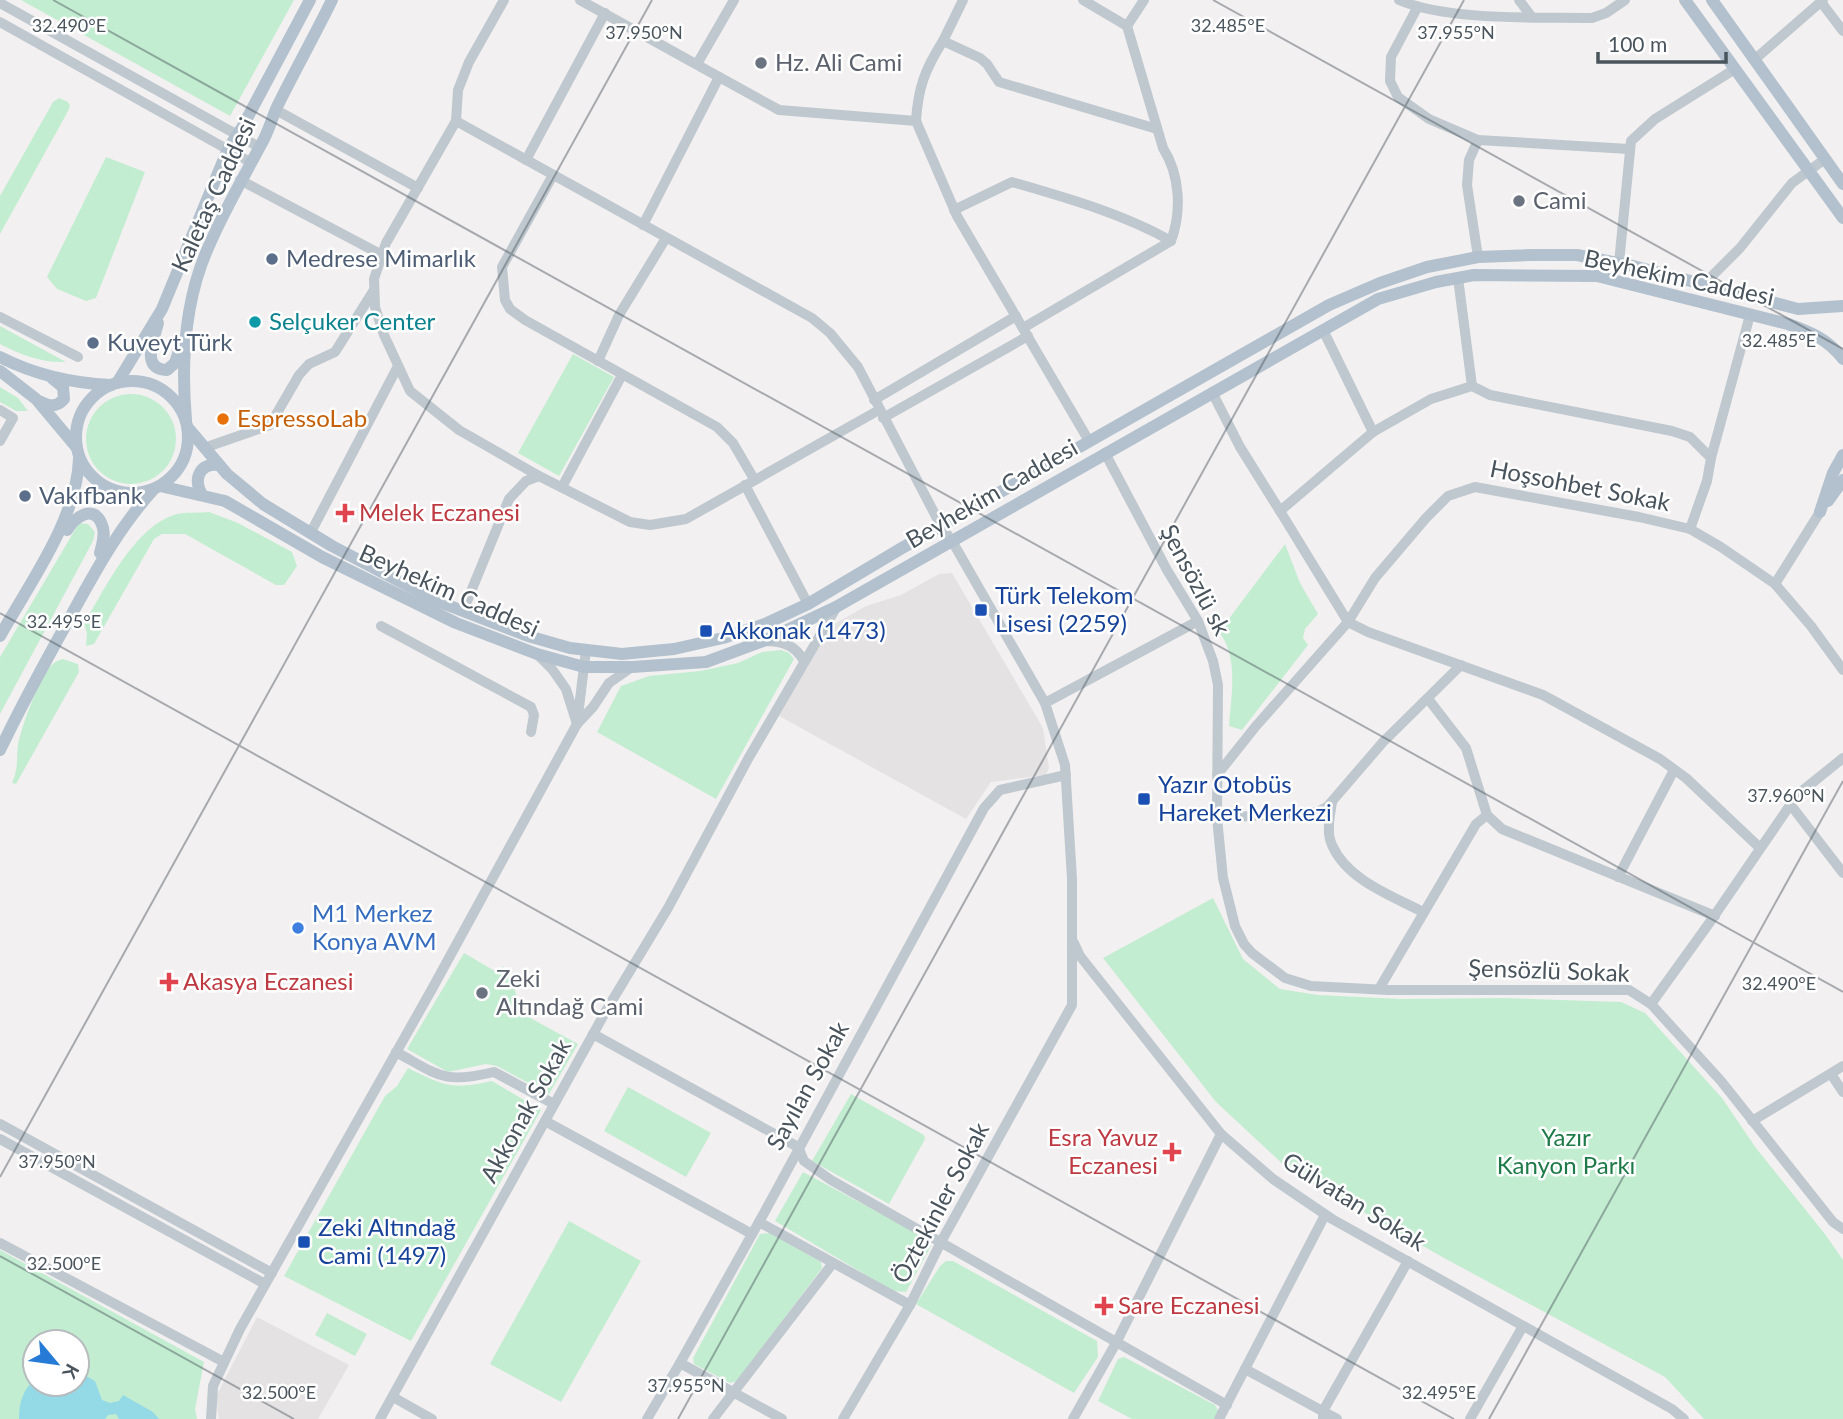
<svg xmlns="http://www.w3.org/2000/svg" width="1843" height="1419" font-family="Lato,sans-serif">
  <style>
    .education { fill: #e4e2e2 }
    .green { fill: #c3edd1; fill-rule: evenodd }
    .water { fill: #93d9e6 }
    .lines { fill: none; stroke-linecap: round; stroke-linejoin: round }
    .minor { stroke: #bfc8ce; stroke-width: 10 }
    .major { stroke: #b2c1cd; stroke-width: 12 }
    .ticks { fill: none; stroke: #49545d; stroke-width: 2; stroke-opacity: 0.45 }
    .worship-dot { fill: #6b7280; stroke: #fff; stroke-width: 2.5 }
    .service-dot { fill: #5c6f8a; stroke: #fff; stroke-width: 2.5 }
    .culture-dot { fill: #0f9aa8; stroke: #fff; stroke-width: 2.5 }
    .food-dot { fill: #e8710a; stroke: #fff; stroke-width: 2.5 }
    .health-dot { fill: #e0444e; stroke: #fff; stroke-width: 2.5 }
    .transit-dot { fill: #1a4fb4; stroke: #fff; stroke-width: 2.5 }
    .shop-dot { fill: #3f7fe0; stroke: #fff; stroke-width: 2.5 }
    .labels { text-anchor: middle; stroke-width: 5; stroke-linejoin: round; paint-order: stroke }
    .worship-label { font-size: 24px; fill: #5b616d; stroke: #fff; text-anchor: start }
    .street-label { font-size: 24px; fill: #49545d; stroke: #fff }
    .service-label { font-size: 24px; fill: #4e5e75; stroke: #fff; text-anchor: start }
    .culture-label { font-size: 24px; fill: #0d838f; stroke: #fff; text-anchor: start }
    .food-label { font-size: 24px; fill: #c56008; stroke: #fff; text-anchor: start }
    .health-label { font-size: 24px; fill: #be3a42; stroke: #fff; text-anchor: start }
    .transit-label { font-size: 24px; fill: #164399; stroke: #fff; text-anchor: start }
    .shop-label { font-size: 24px; fill: #366cbe; stroke: #fff; text-anchor: start }
    .park-label { font-size: 24px; fill: #1e7a48; stroke: #fff }
    .ticks-label { font-size: 18px; text-anchor: middle; fill: #49545d; stroke: #fff; stroke-width: 5; stroke-linejoin: round; paint-order: stroke }
  </style>
  <rect width="100%" height="100%" fill="#f3f0f1"/>
  <g class="education">
    <path d="M952 573 1043 728 1049 768 1046 775 991 782 966 819 779 716 829 627 866 606 901 595 939 574Z"/>
    <path d="M257 1317 349 1365 318 1419H219L215 1398Z"/>
  </g>
  <g class="green">
    <path d="M21 0H294L230 116Z"/>
    <path d="M59 98 68 102 70 106 67 113 0 234V196L53 102Z"/>
    <path d="M106 157 145 172 96 298 86 301 57 289 47 277Z"/>
    <path d="M0 326 66 362C42 363 21 355 0 344Z"/>
    <path d="M573 354 614 377 559 476 518 453Z"/>
    <path d="M0 387 18 398 28 411H16L0 402Z"/>
    <circle cx="131" cy="439" r="45"/>
    <path d="M209 512 238 523 292 552 297 566 284 585H276L185 534H162L154 539 94 644 86 646 87 633 84 624C104 590 135 525 177 514 187 512 199 513 209 512Z"/>
    <path d="M79 523 88 524 95 532 93 541 0 714V657Z"/>
    <path d="M1285 544 1300 583 1318 614 1305 629 1303 638 1308 645 1242 730 1229 726C1231 696 1239 657 1219 632Z"/>
    <path d="M781 650 789 653 794 659 716 799 597 732 621 686 649 676 700 671 738 663 762 652Z"/>
    <path d="M63 659 78 664 79 672 16 784 12 783C19 767 16 760 18 745 21 728 40 674 53 664 56 661 60 660 63 659Z"/>
    <path d="M1213 898 1243 959 1280 989 1318 995 1402 999 1503 998 1621 1002 1645 1013 1722 1098 1756 1148 1825 1234 1843 1260V1419H1704L1665 1377 1444 1258 1288 1169 1216 1102 1103 958Z"/>
    <path d="M464 953 500 974 502 966 508 970 523 1014 578 1044 549 1094 497 1066 486 1064 448 1072 407 1049Z"/>
    <path d="M408 1068C444 1086 452 1090 492 1081L541 1110 411 1341 284 1276 385 1096 397 1086Z"/>
    <path d="M628 1087 711 1133 686 1177 604 1131Z"/>
    <path d="M851 1094 924 1135 925 1139 889 1204 812 1161Z"/>
    <path d="M803 1172 928 1239 931 1246 906 1292 893 1291 775 1221Z"/>
    <path d="M569 1221 641 1261 561 1402 490 1364Z"/>
    <path d="M771 1233 821 1262 822 1268 737 1381 730 1383 694 1364 693 1358 760 1234Z"/>
    <path d="M0 1250 204 1362 195 1409 197 1419H0ZM35 1342H77V1384H35Z"/>
    <path d="M946 1261H953L1097 1341 1098 1357 1074 1393 916 1304 940 1266Z"/>
    <path d="M327 1313 367 1334 355 1356 315 1335Z"/>
    <path d="M1124 1357 1215 1405 1219 1412 1216 1419H1132L1098 1401 1118 1359Z"/>
  </g>
  <path class="water" d="M77 1371 95 1381 102 1400 110 1403 119 1401 123 1395 153 1412 159 1419H119L116 1414 108 1415 105 1419H19C19 1402 23 1390 35 1379V1384H77Z"/>
  <g class="lines">
    <g class="minor">
      <path d="M504 0 469 62 458 90 456 121 386 243 374 279 375 307 384 335 410 391 459 430 539 476 630 522 650 525 686 519 879 410"/>
      <path d="M580 0 779 110 916 121 957 216 1089 441"/>
      <path d="M963 0 943 41 980 58 987 64 999 82 1157 129"/>
      <path d="M1399 0C1447 21 1538 17 1592 18L1606 13 1625 0"/>
      <path d="M1519 0 1531 16"/>
      <path d="M1821 2 1843 31"/>
      <path d="M0 3 259 147"/>
      <path d="M1417 8 1391 57 1390 81 1398 97 1429 119 1478 140 1629 149"/>
      <path d="M0 22 250 162"/>
      <path d="M1127 26 1144 0"/>
      <path d="M1754 60 1823 0"/>
      <path d="M697 64 734 0"/>
      <path d="M276 110 418 188"/>
      <path d="M456 121 812 318 830 333 858 367 941 526 952 541 1045 703 1065 765 1072 879V1005L941 1242 910 1305 843 1419"/>
      <path d="M916 121C918 88 925 69 943 41"/>
      <path d="M526 160 605 13"/>
      <path d="M553 175 502 267 505 300 510 309 525 320 717 427 733 443 754 479"/>
      <path d="M240 180 382 255"/>
      <path d="M954 210 1012 182C1064 197 1124 214 1171 241"/>
      <path d="M643 225 719 77"/>
      <path d="M1478 257 1467 185 1469 160 1478 140"/>
      <path d="M1619 263 1631 141 1655 119 1735 69"/>
      <path d="M1458 278 1472 386"/>
      <path d="M1705 283 1740 248 1792 183 1825 159"/>
      <path d="M0 317 78 357"/>
      <path d="M1023 328 1171 241C1182 211 1180 175 1163 148L1127 26 1083 0"/>
      <path d="M1323 330 1373 432"/>
      <path d="M598 361 619 315 666 238"/>
      <path d="M1212 392 1240 447 1280 511"/>
      <path d="M874 400 1016 316"/>
      <path d="M0 410 13 418 0 441"/>
      <path d="M883 418 1028 336"/>
      <path d="M204 448 270 425 299 375 309 364 335 352 374 290"/>
      <path d="M1105 453 1167 570 1198 621 1213 661 1218 685 1217 818"/>
      <path d="M1711 458 1750 315"/>
      <path d="M745 485 808 604"/>
      <path d="M562 487 622 375"/>
      <path d="M1690 529 1707 481 1711 458 1690 437 1672 431 1490 395 1472 386 1431 399 1373 432 1280 511 1348 622 1368 632 1543 695 1660 759 1686 778 1760 848"/>
      <path d="M311 532 398 366"/>
      <path d="M1775 584 1820 512"/>
      <path d="M463 611 509 499 526 481 539 476"/>
      <path d="M381 626 531 707 534 715 531 732"/>
      <path d="M767 641C784 642 795 645 804 661"/>
      <path d="M537 654 552 669 566 689 577 724 593 707 609 683 632 667"/>
      <path d="M1461 665 1383 742 1327 807 1317 812 1217 818 1223 878 1235 926 1244 944 1252 953 1285 978 1311 986 1388 990H1629L1651 1004 1721 1081 1833 1222 1843 1229"/>
      <path d="M1429 700 1466 748 1487 815 1502 829 1715 916"/>
      <path d="M1045 703 1198 621"/>
      <path d="M1217 775 1256 726 1348 622 1375 578 1426 518 1448 496 1475 487 1639 517 1690 529 1721 547 1775 584 1811 626 1843 670"/>
      <path d="M1332 802C1330 816 1326 832 1332 845 1347 880 1392 896 1423 912"/>
      <path d="M1790 804 1843 873"/>
      <path d="M1618 877 1674 770"/>
      <path d="M1074 943 1080 956 1221 1134 1273 1179 1332 1219 1672 1409 1684 1419"/>
      <path d="M1379 989 1476 824 1487 815"/>
      <path d="M1651 1004 1710 922 1797 795 1843 758"/>
      <path d="M593 1034 798 1147 804 1161 831 1180 1227 1405"/>
      <path d="M396 1052C440 1076 443 1084 494 1072L554 1104"/>
      <path d="M1831 1074 1843 1092"/>
      <path d="M545 1121 752 1234"/>
      <path d="M1752 1121 1843 1066"/>
      <path d="M0 1124 272 1273"/>
      <path d="M0 1139 265 1284"/>
      <path d="M759 1222 910 1305"/>
      <path d="M0 1243 224 1362"/>
      <path d="M1245 1369 1337 1419"/>
      <path d="M393 1397 432 1419"/>
      <path d="M211 1419 213 1386 240 1329 432 989 577 724 586 650"/>
      <path d="M380 1419 607 1009 668 908 748 759 836 608"/>
      <path d="M647 1419 680 1363"/>
      <path d="M713 1419 833 1263"/>
      <path d="M782 1419 680 1363 764 1213 984 808 1000 790 1066 775"/>
      <path d="M1073 1419 1116 1343 1221 1134"/>
      <path d="M1219 1419 1325 1215"/>
      <path d="M1323 1419V1411L1408 1261"/>
      <path d="M1470 1419 1523 1326"/>
    </g>
    <g class="major">
      <path d="M1685 0 1843 218"/>
      <path d="M1712 0 1843 184"/>
      <path d="M158 323C154 339 140 369 167 370L175 363 179 351"/>
      <path d="M0 357C35 375 72 383 111 385"/>
      <path d="M0 371 36 399 77 448"/>
      <circle cx="132" cy="437" r="56"/>
      <path d="M117 383 162 309 228 149 243 126 310 0"/>
      <path d="M39 401C49 406 56 408 64 399L63 387 52 378"/>
      <path d="M186 420C181 362 184 302 208 248 224 210 245 175 264 139 269 129 272 119 276 109 294 72 314 37 332 0"/>
      <path d="M188 428 227 474 263 504 332 546 437 601 528 636 570 648 622 654 674 649 723 638 765 624 808 604 902 548 1329 305 1380 283 1427 267 1478 257 1530 255H1577L1633 266 1798 309 1843 306"/>
      <path d="M160 486 225 501 322 557 456 623 537 654 584 667H632L706 662 766 640 836 607 1378 299 1436 282 1474 275 1597 276 1788 324C1810 332 1828 339 1843 359"/>
      <path d="M202 495C193 479 199 463 219 465"/>
      <path d="M1828 501 1843 480"/>
      <path d="M1820 512 1833 473 1843 455"/>
      <path d="M67 530C75 517 94 503 102 525 106 533 102 545 100 553"/>
      <path d="M0 636C29 584 77 519 79 459"/>
      <path d="M0 750C21 706 44 664 68 621 94 574 117 530 153 490"/>
    </g>
  </g>
  <path class="ticks" d="M53 0 1843 992M1213 0 1843 349M0 613 1454 1419M0 1177 652 0M0 1256 294 1419M678 1419 1464 0M1489 1419 1843 781"/>
  <g class="worship-dot">
    <circle cx="761" cy="63" r="7"/>
    <circle cx="1519" cy="201" r="7"/>
    <circle cx="482" cy="993" r="7"/>
  </g>
  <g class="service-dot">
    <circle cx="272" cy="259" r="7"/>
    <circle cx="93" cy="343" r="7"/>
    <circle cx="25" cy="496" r="7"/>
  </g>
  <circle class="culture-dot" cx="255" cy="322" r="7"/>
  <circle class="food-dot" cx="223" cy="419" r="7"/>
  <g class="health-dot">
    <path d="M341.5 502.5h7v7h7v7h-7v7h-7v-7h-7v-7h7z"/>
    <path d="M165.5 971.5h7v7h7v7h-7v7h-7v-7h-7v-7h7z"/>
    <path d="M1168.5 1141.5h7v7h7v7h-7v7h-7v-7h-7v-7h7z"/>
    <path d="M1100.5 1295.5h7v7h7v7h-7v7h-7v-7h-7v-7h7z"/>
  </g>
  <g class="transit-dot">
    <rect x="974" y="603" width="14" height="14" rx="3.5"/>
    <rect x="699" y="624" width="14" height="14" rx="3.5"/>
    <rect x="1137" y="792" width="14" height="14" rx="3.5"/>
    <rect x="297" y="1235" width="14" height="14" rx="3.5"/>
  </g>
  <circle class="shop-dot" cx="298" cy="928" r="7"/>
  <g class="labels">
    <g class="worship-label">
      <text x="775" y="71">Hz. Ali Cami</text>
      <text x="1533" y="209">Cami</text>
      <text x="496" y="987">Zeki<tspan x="496" dy="28">Altındağ Cami</tspan></text>
    </g>
    <g class="street-label">
      <text transform="translate(214 195) rotate(-65)" y="8">Kaletaş Caddesi</text>
      <text transform="translate(1679 278) rotate(12)" y="8">Beyhekim Caddesi</text>
      <text transform="translate(1580 486) rotate(11)" y="8">Hoşsohbet Sokak</text>
      <text transform="translate(992 494) rotate(-30)" y="8">Beyhekim Caddesi</text>
      <text transform="translate(1195 580) rotate(62)" y="8">Şensözlü sk</text>
      <text transform="translate(449 591) rotate(24)" y="8">Beyhekim Caddesi</text>
      <text transform="translate(1549 971) rotate(2)" y="8">Şensözlü Sokak</text>
      <text transform="translate(808 1086) rotate(-61)" y="8">Sayılan Sokak</text>
      <text transform="translate(526 1111) rotate(-61)" y="8">Akkonak Sokak</text>
      <text transform="translate(1354 1202) rotate(32)" y="8">Gülvatan Sokak</text>
      <text transform="translate(941 1203) rotate(-62)" y="8">Öztekinler Sokak</text>
    </g>
    <g class="service-label">
      <text x="286" y="267">Medrese Mimarlık</text>
      <text x="107" y="351">Kuveyt Türk</text>
      <text x="39" y="504">Vakıfbank</text>
    </g>
    <g class="culture-label">
      <text x="269" y="330">Selçuker Center</text>
    </g>
    <g class="food-label">
      <text x="237" y="427">EspressoLab</text>
    </g>
    <g class="health-label">
      <text x="359" y="521">Melek Eczanesi</text>
      <text x="183" y="990">Akasya Eczanesi</text>
      <text x="1158" y="1146" text-anchor="end">Esra Yavuz<tspan x="1158" dy="28">Eczanesi</tspan></text>
      <text x="1118" y="1314">Sare Eczanesi</text>
    </g>
    <g class="transit-label">
      <text x="995" y="604">Türk Telekom<tspan x="995" dy="28">Lisesi (2259)</tspan></text>
      <text x="720" y="639">Akkonak (1473)</text>
      <text x="1158" y="793">Yazır Otobüs<tspan x="1158" dy="28">Hareket Merkezi</tspan></text>
      <text x="318" y="1236">Zeki Altındağ<tspan x="318" dy="28">Cami (1497)</tspan></text>
    </g>
    <g class="shop-label">
      <text x="312" y="922">M1 Merkez<tspan x="312" dy="28">Konya AVM</tspan></text>
    </g>
    <g class="park-label">
      <text x="1566" y="1146">Yazır<tspan x="1566" dy="28">Kanyon Parkı</tspan></text>
    </g>
  </g>
  <g class="ticks-label">
    <text x="69" y="32">32.490°E</text>
    <text x="1228" y="32">32.485°E</text>
    <text x="644" y="39">37.950°N</text>
    <text x="1456" y="39">37.955°N</text>
    <text x="1779" y="347">32.485°E</text>
    <text x="64" y="628">32.495°E</text>
    <text x="1786" y="802">37.960°N</text>
    <text x="1779" y="990">32.490°E</text>
    <text x="57" y="1168">37.950°N</text>
    <text x="64" y="1270">32.500°E</text>
    <text x="686" y="1392">37.955°N</text>
    <text x="279" y="1399">32.500°E</text>
    <text x="1439" y="1399">32.495°E</text>
  </g>
  <g transform="translate(56 1363) rotate(119)"><circle r="33" fill="#ffffff" stroke="#b6bbbe" stroke-width="2"/>
  <path d="M0-5L12 26L0 18L-12 26Z" fill="#267bd7"/>
  <text y="-10" font-size="19" font-weight="bold" text-anchor="middle" fill="#49545d">K</text>
  </g>
  <path d="M1598 52v10h128v-10" fill="none" stroke="#49545d" stroke-width="3.5"/>
  <text x="1608" y="52" font-size="21" fill="#49545d" stroke="#ffffff" stroke-width="5" paint-order="stroke">100 m</text>
</svg>
